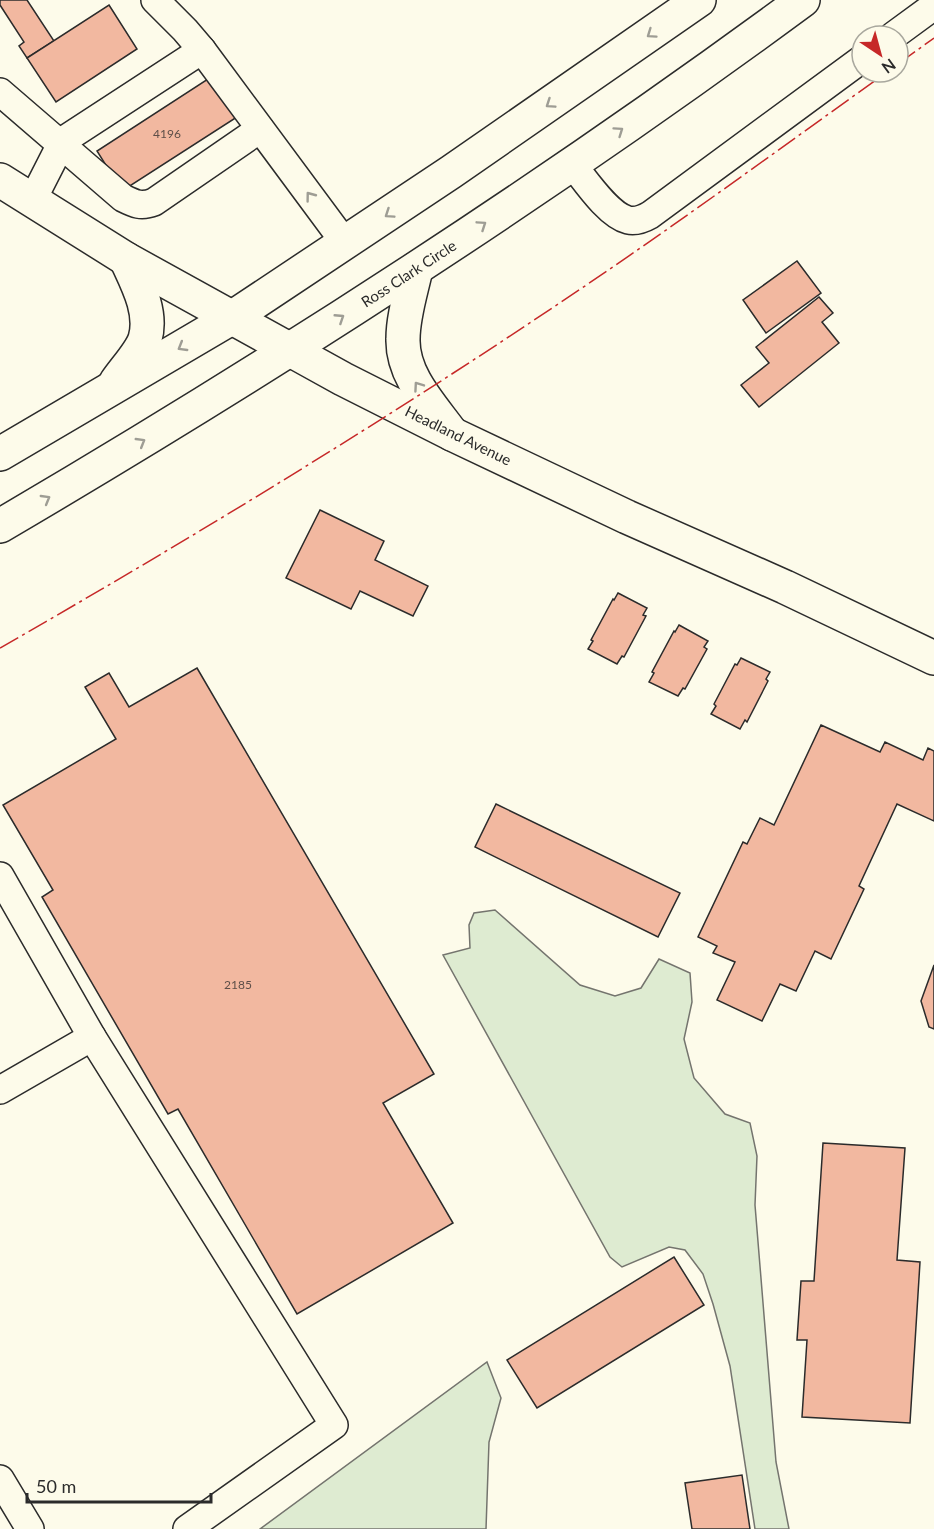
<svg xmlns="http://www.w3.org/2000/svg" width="934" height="1529" font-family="Lato,sans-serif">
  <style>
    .green { fill: #deebd1; stroke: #74746e; stroke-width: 1.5 }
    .building { fill: #f2b8a0; stroke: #2b2b2b; stroke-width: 1.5 }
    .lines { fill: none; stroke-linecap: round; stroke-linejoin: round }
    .minor-casing { stroke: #2b2b2b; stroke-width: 30 }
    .major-casing { stroke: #2b2b2b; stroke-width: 36 }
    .highway-casing { stroke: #2b2b2b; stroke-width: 36 }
    .minor { stroke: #fdfbea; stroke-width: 27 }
    .major { stroke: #fdfbea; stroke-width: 33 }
    .highway { stroke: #fdfbea; stroke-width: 33 }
    .power { stroke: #c62828; stroke-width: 1.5; stroke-dasharray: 21 4.5 3 4.5; stroke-linecap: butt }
    .oneway { stroke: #9e9d94 }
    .labels { text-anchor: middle; stroke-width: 4.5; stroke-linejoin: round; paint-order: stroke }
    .number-label { font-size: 12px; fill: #5d4e48 }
    .street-label { font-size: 15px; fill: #2b2b2b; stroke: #fdfbea }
  </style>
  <rect width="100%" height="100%" fill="#fdfbea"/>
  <g class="green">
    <path d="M495 910 580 985 615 996 641 988 659 959 690 973 692 1002 684 1039 694 1078 725 1114 750 1123 757 1156 755 1205 776 1462 789 1529H755L730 1366 713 1304 703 1274 685 1250 669 1247 622 1267 610 1257 443 955 470 948 469 925 474 913Z"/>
    <path d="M487 1362 501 1398 489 1442 486 1529H260Z"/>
  </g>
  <g class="building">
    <path d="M0 0H27L54 41 27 58 19 46 24 42 0 5Z"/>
    <path d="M109 5 137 49 56 102 27 58Z"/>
    <path d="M211 77 237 117 122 191 97 151Z"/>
    <path d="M797 261 821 293 766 333 743 300Z"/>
    <path d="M819 297 833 313 822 322 839 343 759 407 741 385 769 363 756 347Z"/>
    <path d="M320 510 384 541 375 560 428 586 413 616 360 591 351 609 286 578Z"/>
    <path d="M618 593 647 608 643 615 646 616 624 657 622 656 617 664 588 649 593 641 591 640 613 599 614 600Z"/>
    <path d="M679 625 708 641 704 647 707 649 685 689 683 688 678 696 649 682 654 673 652 672 674 631 675 632Z"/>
    <path d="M741 658 770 672 766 679 768 681 747 722 745 720 740 729 711 714 716 706 714 704 735 664 737 665Z"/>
    <path d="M197 668 434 1074 383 1103 453 1223 297 1314 178 1109 168 1114 42 897 53 890 3 805 116 739 85 687 109 673 129 707Z"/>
    <path d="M821 725 880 752 885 742 923 760 928 748 934 751V821L897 804 859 886 864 889 831 959 815 951 796 991 780 984 762 1021 717 1000 735 962 713 953 717 946 698 937 743 842 747 844 760 818 774 825Z"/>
    <path d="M496 804 680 893 658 937 475 847Z"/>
    <path d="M934 965V1029L929 1027 921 1001Z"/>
    <path d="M823 1143 905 1148 897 1260 920 1262 910 1423 802 1417 807 1340H797L801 1281H814Z"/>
    <path d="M674 1257 704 1305 537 1408 507 1360Z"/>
    <path d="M742 1475 750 1529H692L685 1483Z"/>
  </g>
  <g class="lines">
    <g class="minor-casing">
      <g id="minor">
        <path d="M155 0 185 30 202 50 345 243"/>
        <path d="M893 36 934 6"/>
        <path d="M0 92 123 198C135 204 141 207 154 202L260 129"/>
        <path d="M572 164C585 180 608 215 628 220 636 222 643 219 650 215L862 59"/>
        <path d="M32 201 61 144 67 138 202 50"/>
        <path d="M0 876 92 1037 0 1090"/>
        <path d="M92 1037 334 1425 187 1529"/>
        <path d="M0 1479 30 1529"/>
      </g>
    </g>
    <g class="major-casing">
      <path id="major" d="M0 180 126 259 343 379 452 434 627 517 785 587 934 658"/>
    </g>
    <g class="highway-casing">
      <g id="highway">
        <path d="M416 269C411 292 403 316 403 339 402 376 432 406 452 434"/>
        <path d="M116 382C124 370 141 352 145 339 153 312 137 283 126 259"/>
        <path d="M0 454 233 317 451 172 699 0"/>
        <path d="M0 526C276 364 545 190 803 0"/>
      </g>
    </g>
    <use href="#minor" class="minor"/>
    <use href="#major" class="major"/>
    <use href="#highway" class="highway"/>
    <g class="power">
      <path d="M898 64 934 38"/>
      <path d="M0 648C208 529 412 404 610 269 703 205 795 138 887 72"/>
    </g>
  </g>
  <defs><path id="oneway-chevron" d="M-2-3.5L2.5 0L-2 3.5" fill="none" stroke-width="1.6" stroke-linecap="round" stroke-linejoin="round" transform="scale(1.5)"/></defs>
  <g class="oneway">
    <use href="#oneway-chevron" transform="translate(651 34) rotate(145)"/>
    <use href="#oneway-chevron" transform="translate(550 104) rotate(146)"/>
    <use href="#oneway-chevron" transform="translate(619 131) rotate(-35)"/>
    <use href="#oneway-chevron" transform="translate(310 196) rotate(-127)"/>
    <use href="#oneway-chevron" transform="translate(389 214) rotate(146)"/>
    <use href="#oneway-chevron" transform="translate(482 225) rotate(-34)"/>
    <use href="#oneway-chevron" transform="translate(340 318) rotate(-33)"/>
    <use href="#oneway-chevron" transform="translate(182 347) rotate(149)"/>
    <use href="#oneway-chevron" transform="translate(418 386) rotate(-125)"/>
    <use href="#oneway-chevron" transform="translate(141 442) rotate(-31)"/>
    <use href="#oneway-chevron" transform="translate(46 499) rotate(-30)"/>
  </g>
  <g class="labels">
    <g class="number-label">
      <text x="167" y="138">4196</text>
      <text x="238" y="989">2185</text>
    </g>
    <g class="street-label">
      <text transform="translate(409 274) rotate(-33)" y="5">Ross Clark Circle</text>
      <text transform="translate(458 436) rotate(26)" y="5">Headland Avenue</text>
    </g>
  </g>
  <g transform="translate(880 54) rotate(144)"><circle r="28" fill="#fdfbea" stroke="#a9a89e" stroke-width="1.5"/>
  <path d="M0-4.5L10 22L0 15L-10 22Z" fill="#c62828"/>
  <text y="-9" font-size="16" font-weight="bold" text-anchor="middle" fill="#2b2b2b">N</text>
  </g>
  <path d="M27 1493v9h184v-9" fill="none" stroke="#2b2b2b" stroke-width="3"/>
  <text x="36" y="1493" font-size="18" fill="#2b2b2b" stroke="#fdfbea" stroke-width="4.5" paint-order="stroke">50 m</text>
</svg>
